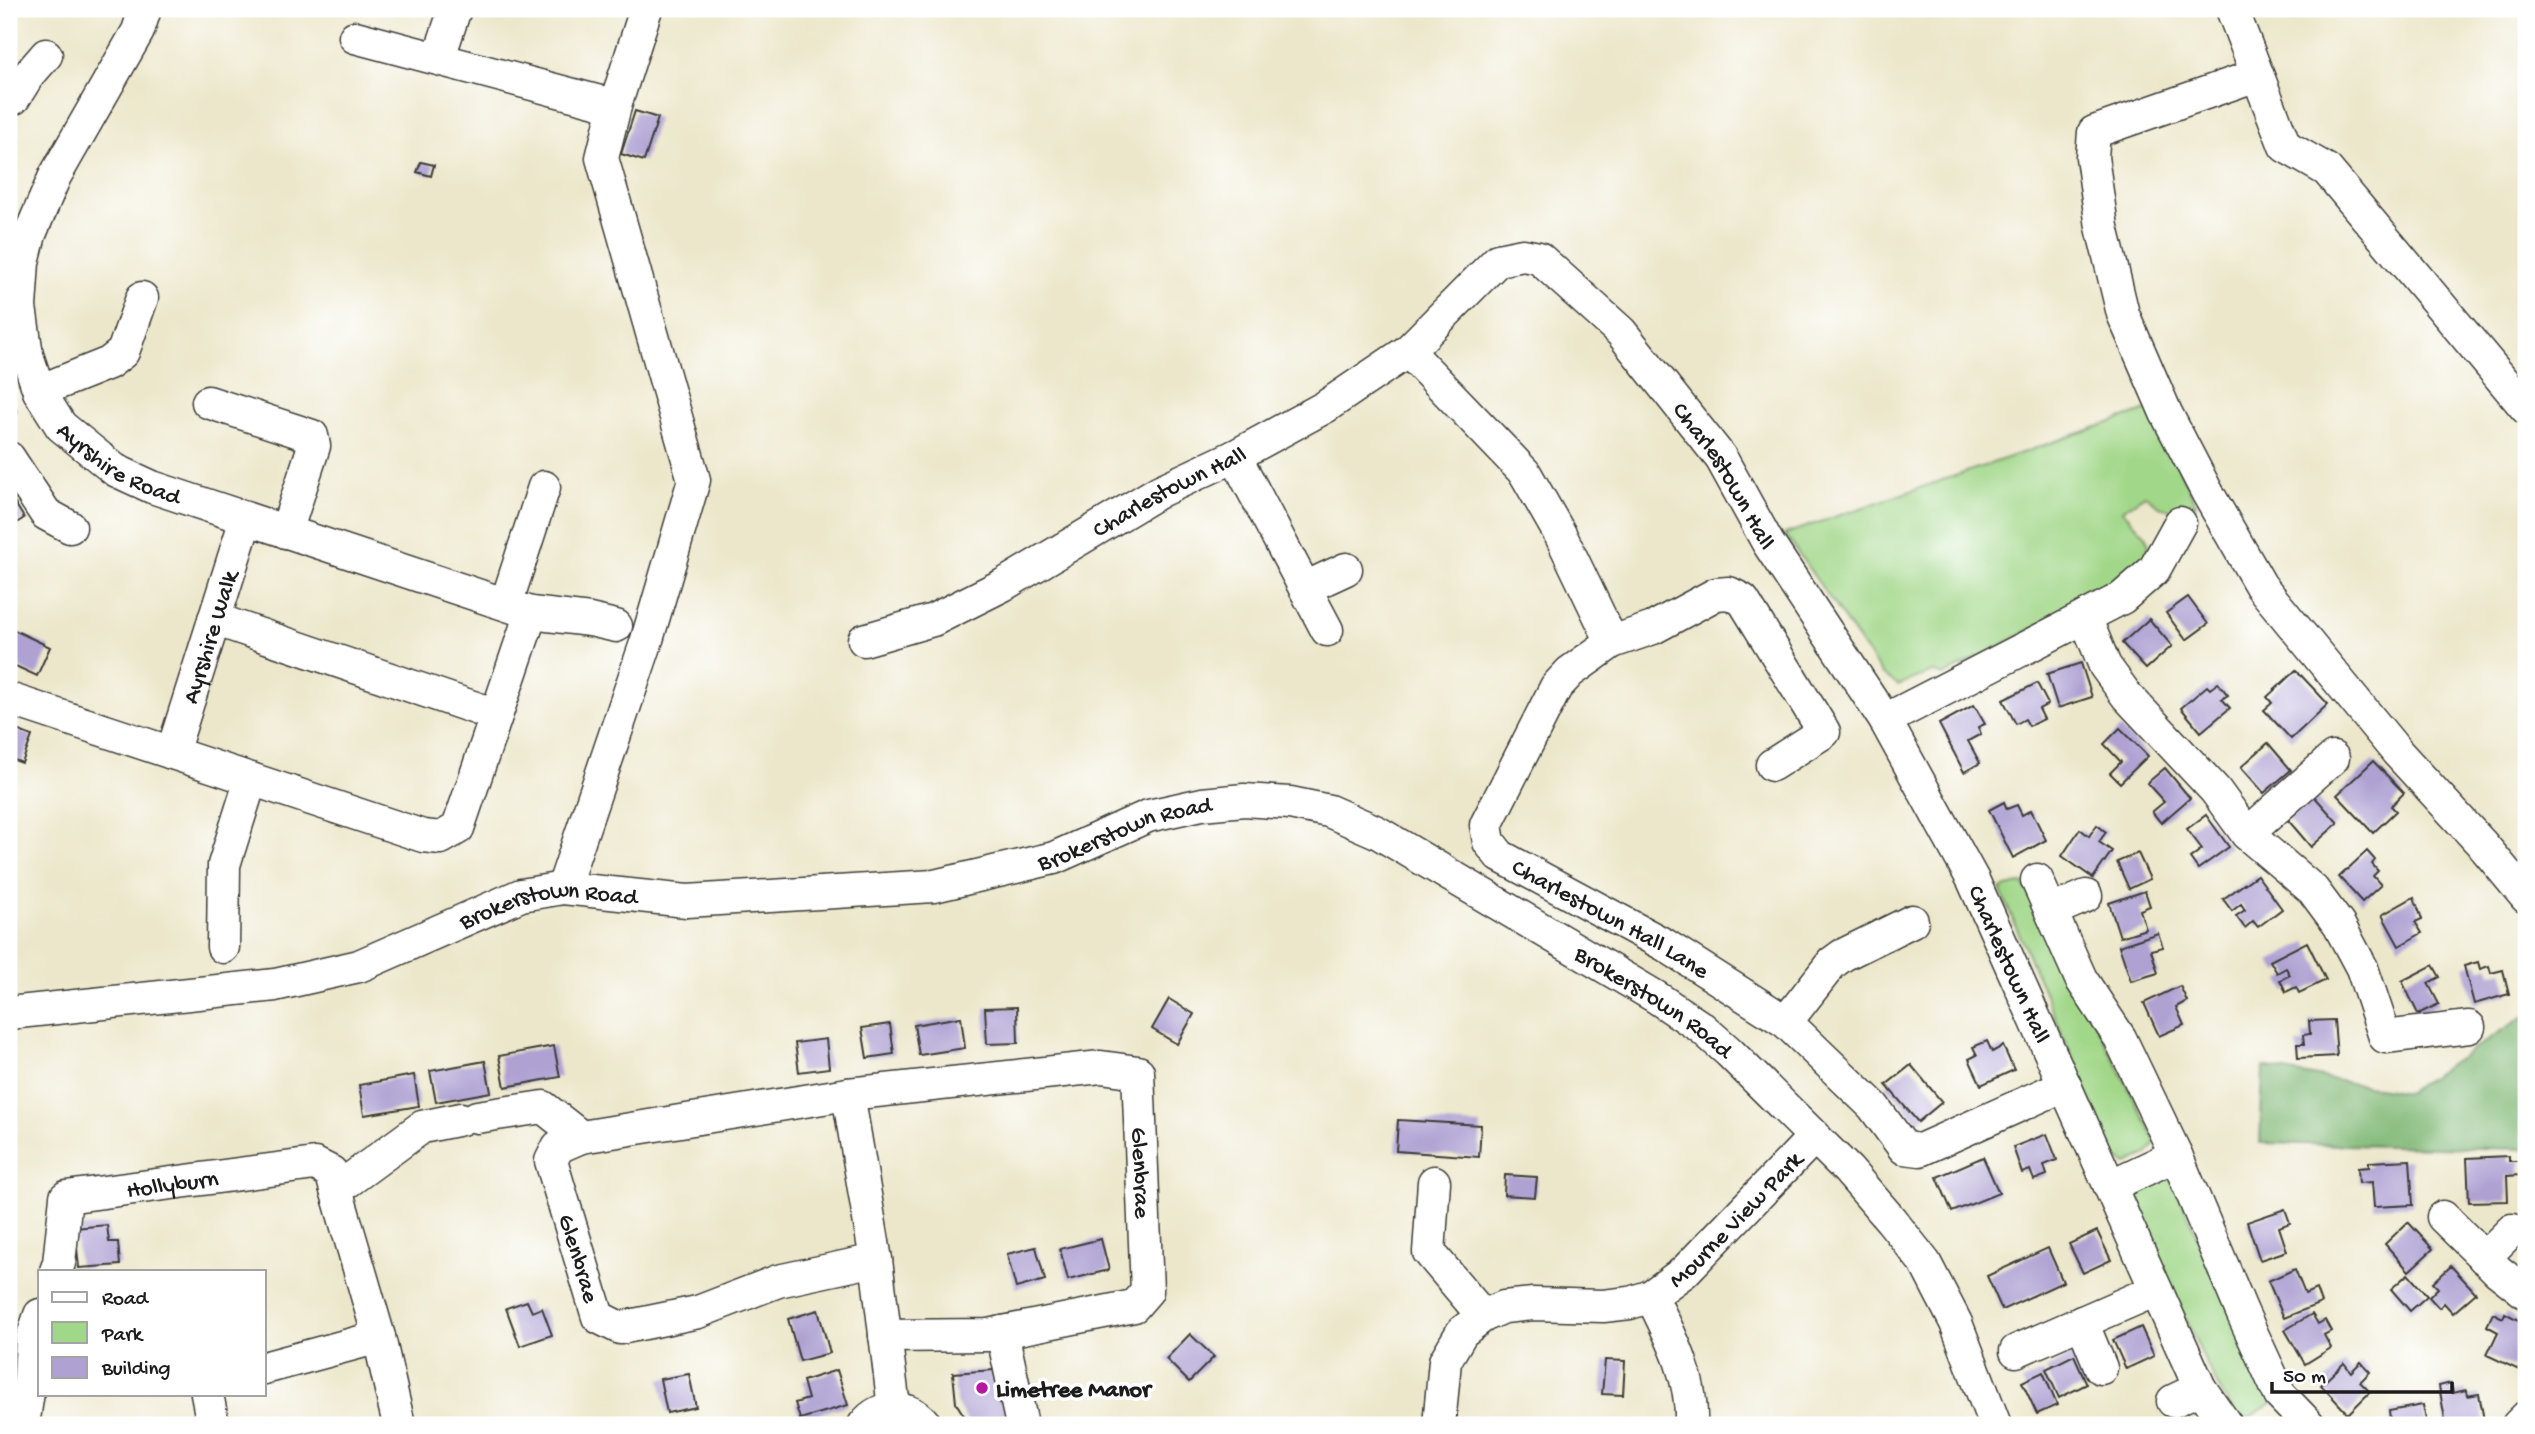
<svg xmlns="http://www.w3.org/2000/svg" width="2535" height="1434" font-family="'Gochi Hand',sans-serif">
  <style>
    .green { fill: #a1d788; stroke: #5e7a52; stroke-width: 2 }
    .forest { fill: #80b874; stroke: #4e6a48; stroke-width: 2 }
    .lines { fill: none; stroke-linecap: round; stroke-linejoin: round }
    .stream { stroke: #48a7c7; stroke-width: 7 }
    .building { fill: #afa2d3 }
    .minor-casing { stroke: #3b3a36; stroke-width: 35 }
    .minor { stroke: #fff; stroke-width: 32 }
    .poi-dot { fill: #b5179e; stroke: #fff; stroke-width: 2.5 }
    .labels { text-anchor: middle; stroke-width: 7; stroke-linejoin: round; paint-order: stroke }
    .street-label { font-size: 24px; fill: #1c1c1c; stroke: #fff }
    .poi-label { font-size: 24px; font-weight: bold; fill: #1c1c1c; stroke: #fff; text-anchor: start }
  </style>
  <rect width="100%" height="100%" fill="#fff"/>
  <filter id="ink" filterUnits="userSpaceOnUse"><feTurbulence type="fractalNoise" baseFrequency=".0143" numOctaves="2"/><feDisplacementMap in="SourceGraphic" scale="14" xChannelSelector="R" yChannelSelector="G"/><feConvolveMatrix kernelMatrix="1 2 1 2 8 2 1 2 1" color-interpolation-filters="sRGB"/></filter>
  <filter id="wash" filterUnits="userSpaceOnUse"><feTurbulence type="fractalNoise" baseFrequency=".00686" numOctaves="4" result="noise"/><feDisplacementMap in="SourceGraphic" scale="28" xChannelSelector="R" yChannelSelector="G"/><feGaussianBlur stdDeviation="1.57" result="paint"/><feColorMatrix in="noise" values="0 0 0 0 0 0 0 0 0 0 0 0 0 0 0 0 0 1.4 0 .05"/><feComposite in="paint" operator="in"/></filter>
  <g filter="url(#wash)">
    <rect width="100%" height="100%" fill="#ece7ca"/>
    <g class="green">
      <path d="M2150 409 2196 504C2170 514 2165 512 2145 495L2122 510 2147 537 2149 547 2144 559 2115 585 1943 676 1932 672 1898 685 1882 674 1785 534Z"/>
      <path d="M2023 883 2156 1141 2147 1155 2127 1164 2115 1158 2000 889Z"/>
      <path d="M2170 1175 2272 1403 2240 1423 2215 1381 2132 1209 2130 1195 2136 1184Z"/>
    </g>
    <path class="forest" d="M2526 1015V1149L2260 1143 2263 1067 2406 1093Z"/>
    <g class="lines">
      <path class="stream" d="M9 865 11 872 9 894"/>
    </g>
    <g id="blocks">
      <g class="building">
        <path d="M635 111 658 118 644 161 621 154Z"/>
        <path d="M421 162 434 165 431 176 417 172Z"/>
        <path d="M9 398 17 411 9 417Z"/>
        <path d="M9 493 24 518 9 528Z"/>
        <path d="M2188 597 2208 624 2186 640 2166 613Z"/>
        <path d="M2149 619 2172 646 2146 669 2122 643Z"/>
        <path d="M14 630 50 647 37 676 9 663V641Z"/>
        <path d="M2081 663 2092 697 2058 708 2047 674Z"/>
        <path d="M2296 670 2328 704 2291 739 2264 710 2272 703 2267 697Z"/>
        <path d="M2037 683 2048 704 2039 709 2044 719 2029 726 2025 719 2016 724 2003 700Z"/>
        <path d="M2218 683 2228 695 2222 699 2230 708 2201 732 2181 708 2207 686 2210 689Z"/>
        <path d="M1974 705 1985 724 1978 727 1981 734 1968 741 1980 763 1964 772 1939 724Z"/>
        <path d="M9 727 32 736 22 763 9 758Z"/>
        <path d="M2120 728 2148 756 2120 783 2110 773 2121 762 2104 744Z"/>
        <path d="M2268 743 2291 770 2264 793 2241 767Z"/>
        <path d="M2373 761 2404 793 2391 806 2396 811 2373 833 2337 795Z"/>
        <path d="M2165 768 2190 798 2161 823 2152 812 2164 802 2147 783Z"/>
        <path d="M2314 796 2338 823 2311 847 2288 820Z"/>
        <path d="M2004 802 2007 809 2017 805 2022 815 2031 810 2046 840 2013 858 1989 810Z"/>
        <path d="M2206 815 2229 847 2198 869 2190 858 2202 849 2187 829Z"/>
        <path d="M2097 825 2106 832 2099 842 2112 851 2093 878 2062 856 2080 829 2089 836Z"/>
        <path d="M2367 851 2375 860 2372 864 2378 871 2373 876 2381 885 2362 902 2339 877Z"/>
        <path d="M2138 853 2150 879 2129 889 2117 862Z"/>
        <path d="M2257 875 2282 909 2258 927 2253 921 2245 928 2236 916 2245 910 2241 904 2232 911 2223 899Z"/>
        <path d="M2145 891 2150 906 2140 910 2146 929 2120 937 2109 903Z"/>
        <path d="M2414 897 2422 919 2415 922 2422 933 2399 946 2382 915Z"/>
        <path d="M2158 933 2163 947 2151 950 2158 973 2131 981 2119 946Z"/>
        <path d="M2307 942 2326 980 2299 993 2296 987 2286 992 2280 980 2290 975 2286 968 2277 973 2270 961Z"/>
        <path d="M2478 962 2480 969 2489 966 2491 973 2503 970 2509 994 2474 1004 2464 966Z"/>
        <path d="M2433 965 2440 977 2428 983 2439 1004 2418 1014 2402 981Z"/>
        <path d="M2180 986 2187 1001 2176 1007 2184 1025 2159 1036 2144 1003Z"/>
        <path d="M1169 999 1194 1014 1177 1044 1152 1029Z"/>
        <path d="M1017 1007 1018 1043 987 1044 985 1008Z"/>
        <path d="M961 1017 965 1048 919 1055 914 1025Z"/>
        <path d="M2334 1020 2337 1056 2298 1058 2297 1044H2304L2303 1035 2310 1034 2309 1021Z"/>
        <path d="M890 1024 894 1054 867 1058 862 1028Z"/>
        <path d="M826 1039 829 1068 799 1072 795 1043Z"/>
        <path d="M1987 1041 1992 1052 2003 1046 2014 1070 1981 1085 1969 1059 1977 1055 1973 1047Z"/>
        <path d="M554 1046 560 1077 505 1087 499 1056Z"/>
        <path d="M485 1061 491 1092 436 1102 430 1071Z"/>
        <path d="M1911 1065 1942 1102 1918 1122 1886 1085Z"/>
        <path d="M414 1075 419 1106 364 1115 359 1085Z"/>
        <path d="M1398 1120 1481 1125 1479 1157 1396 1151Z"/>
        <path d="M2047 1134 2057 1160 2044 1165 2047 1175 2034 1180 2030 1170 2022 1173 2013 1147Z"/>
        <path d="M2509 1156V1161H2520V1175L2507 1176 2508 1201 2469 1202 2467 1158Z"/>
        <path d="M1983 1157 1999 1193 1952 1212 1937 1177Z"/>
        <path d="M2410 1160 2413 1205 2374 1207 2372 1182 2359 1183 2358 1168 2369 1167V1162Z"/>
        <path d="M1505 1175 1537 1177 1535 1197 1504 1195Z"/>
        <path d="M2285 1209 2290 1223 2279 1227 2287 1251 2260 1260 2247 1222Z"/>
        <path d="M2408 1222 2433 1249 2409 1271 2385 1244Z"/>
        <path d="M107 1225 109 1242H118L120 1265 79 1268 75 1228Z"/>
        <path d="M2097 1231 2111 1260 2083 1273 2069 1244Z"/>
        <path d="M1101 1239 1109 1270 1068 1280 1060 1249Z"/>
        <path d="M1036 1247 1045 1280 1016 1288 1007 1254Z"/>
        <path d="M2048 1248 2063 1282 2002 1310 1987 1276Z"/>
        <path d="M2451 1266 2476 1293 2453 1313 2444 1303 2439 1308 2429 1297 2438 1288 2433 1283Z"/>
        <path d="M2295 1269 2305 1294 2316 1289 2321 1303 2284 1318 2268 1281Z"/>
        <path d="M2408 1274 2427 1296 2410 1311 2391 1289Z"/>
        <path d="M527 1301 532 1312 542 1308 552 1335 520 1346 506 1308Z"/>
        <path d="M818 1310 830 1353 800 1361 788 1319Z"/>
        <path d="M2493 1313 2503 1318 2505 1313 2526 1324V1364L2523 1372 2487 1355 2498 1332 2487 1326Z"/>
        <path d="M2312 1314 2318 1324 2325 1320 2331 1331 2324 1335 2331 1348 2305 1364 2285 1330Z"/>
        <path d="M2141 1327 2154 1356 2126 1369 2113 1340Z"/>
        <path d="M1190 1334 1214 1357 1189 1382 1166 1359Z"/>
        <path d="M2074 1355 2087 1384 2059 1398 2046 1369Z"/>
        <path d="M1605 1360 1625 1361 1623 1395 1602 1394Z"/>
        <path d="M2361 1362 2370 1372 2360 1382 2370 1392 2348 1414 2321 1385 2344 1363 2351 1372Z"/>
        <path d="M1008 1369 1012 1425H970L956 1403 953 1373Z"/>
        <path d="M837 1370 848 1405 800 1419 795 1403 808 1399 803 1381Z"/>
        <path d="M2043 1372 2057 1405 2037 1414 2022 1382Z"/>
        <path d="M689 1374 696 1407 667 1413 660 1379Z"/>
        <path d="M2451 1383 2453 1393 2466 1390 2467 1396 2479 1394 2485 1425H2446L2439 1386Z"/>
        <path d="M2423 1405 2427 1425H2391L2389 1411Z"/>
      </g>
    </g>
  </g>
  <g filter="url(#ink)">
    <use href="#blocks" fill-opacity="0" stroke="#3b3a36" stroke-width="2"/>
    <g class="lines">
      <g class="minor-casing">
        <g id="minor">
          <path id="s1" d="M145 9 138 31 55 176 30 234 23 262 20 307 27 355 39 391 61 426 115 470 152 487 531 613 590 620 616 626"/>
          <path d="M2232 9 2285 146 2327 170 2526 408"/>
          <path d="M355 37 615 106 602 158 694 480 646 643 563 888"/>
          <path d="M439 57 455 9"/>
          <path d="M2257 75 2094 132 2092 157 2102 227 2123 314 2166 413 2207 492 2261 586 2398 753 2481 843 2526 897"/>
          <path d="M14 98 27 77 46 55"/>
          <path d="M615 106 646 9"/>
          <path d="M1408 351 1525 473 1561 536 1612 642"/>
          <path d="M39 391 109 363 123 352 142 298"/>
          <path d="M208 402 312 436 314 446 286 532"/>
          <path d="M1235 456 1327 630"/>
          <path d="M9 458 46 514 70 527"/>
          <path d="M1305 588 1346 569"/>
          <path d="M506 604 544 487"/>
          <path d="M2085 617 2105 666 2127 696 2215 790 2247 834 2313 890 2339 925 2362 968 2385 1037 2469 1027"/>
          <path d="M214 619 496 715"/>
          <path id="s2" d="M864 640 933 620 1003 585 1160 491 1235 456 1325 407 1408 351 1498 260 1523 255 1539 258 1621 332 1721 458 1768 543 1885 720 1973 880 2200 1388 2226 1425"/>
          <path d="M9 699 423 836 441 838 458 828 531 613"/>
          <path d="M1885 720 2122 598 2154 570 2180 523"/>
          <path id="s3" d="M172 753 246 519"/>
          <path id="s4" d="M1772 765 1824 732 1743 600 1729 593 1716 594 1653 628 1612 642 1570 672 1556 687 1486 825 1489 842 1500 856 1665 945 1786 1022 1873 1106 1904 1148 1920 1150 2065 1085"/>
          <path d="M2247 834 2333 758"/>
          <path d="M2037 880 2081 979 2120 1038 2176 1155"/>
          <path d="M2051 911 2086 896"/>
          <path d="M223 947 224 865 251 779"/>
          <path id="s5" d="M9 1013 275 985 359 966 521 895 563 888 687 901 934 886 1054 858 1148 816 1202 804 1244 800 1290 803 1329 811 1377 832 1656 997 1702 1028 1729 1052 1848 1170 1891 1220 1925 1263 1956 1323 1995 1425"/>
          <path d="M1786 1022 1832 963 1843 955 1912 921"/>
          <path d="M848 1094 876 1260 894 1408"/>
          <path d="M477 1117 543 1107 581 1137"/>
          <path d="M1434 1182 1429 1252 1483 1316"/>
          <path d="M2110 1186 2176 1155 2242 1312 2280 1395 2309 1425"/>
          <path d="M336 1190 422 1127 461 1119"/>
          <path d="M2443 1217 2498 1271 2526 1293"/>
          <path d="M2484 1258 2512 1230"/>
          <path id="s6" d="M876 1260 778 1281 698 1312 620 1328 598 1317 551 1161 558 1147 581 1137 848 1094 1101 1067 1138 1072 1147 1291 1134 1306 988 1335 885 1336"/>
          <path id="s7" d="M56 1271 59 1263 66 1197 315 1164 331 1172 379 1337 399 1425"/>
          <path d="M1651 1296C1672 1338 1693 1378 1691 1425"/>
          <path d="M2082 1322 2101 1368"/>
          <path d="M1002 1332 1022 1425"/>
          <path d="M2016 1351 2156 1290"/>
          <path d="M264 1368 379 1337"/>
          <path d="M207 1394 213 1425"/>
          <path d="M2173 1401 2200 1388"/>
          <path d="M23 1425 30 1379 32 1339 40 1315"/>
          <path d="M864 1425C881 1403 909 1404 926 1425"/>
          <path id="s8" d="M1439 1425 1445 1361 1462 1332 1483 1316 1504 1307 1533 1304 1603 1306 1630 1303 1651 1296 1684 1272 1815 1136"/>
          <path d="M2518 1425 2526 1417"/>
        </g>
      </g>
      <use href="#minor" class="minor"/>
    </g>
  </g>
  <circle class="poi-dot" cx="982" cy="1388" r="7"/>
  <g class="labels">
    <g class="street-label">
      <text dy="8" stroke="none"><textPath href="#s1" startOffset="525">Ayrshire Road</textPath></text>
      <text dy="8" stroke="none"><textPath href="#s2" startOffset="1076">Charlestown Hall</textPath></text>
      <text dy="8" stroke="none"><textPath href="#s2" startOffset="341">Charlestown Hall</textPath></text>
      <text dy="8" stroke="none"><textPath href="#s3" startOffset="122">Ayrshire Walk</textPath></text>
      <text dy="8" stroke="none"><textPath href="#s5" startOffset="1144">Brokerstown Road</textPath></text>
      <text dy="8" stroke="none"><textPath href="#s5" startOffset="556">Brokerstown Road</textPath></text>
      <text dy="8" stroke="none"><textPath href="#s4" startOffset="749">Charlestown Hall Lane</textPath></text>
      <text dy="8" stroke="none"><textPath href="#s2" startOffset="1643">Charlestown Hall</textPath></text>
      <text dy="8" stroke="none"><textPath href="#s5" startOffset="1732">Brokerstown Road</textPath></text>
      <text dy="8" stroke="none"><textPath href="#s6" startOffset="1157">Glenbrae</textPath></text>
      <text dy="8" stroke="none"><textPath href="#s7" startOffset="182">Hollyburn</textPath></text>
      <text dy="8" stroke="none"><textPath href="#s8" startOffset="410">Mourne View Park</textPath></text>
      <text transform="translate(580 1258) rotate(73)" y="8">Glenbrae</text>
    </g>
    <g class="poi-label">
      <text x="996" y="1396">Limetree Manor</text>
    </g>
  </g>
  <rect width="2535" height="1434" fill="none" stroke="#fff" stroke-width="35"/>
  <rect x="38" y="1270" width="228" height="126" fill="#ffffff" stroke="#a4a4a4" stroke-width="2"/>
  <rect x="52" y="1292" width="35" height="10" fill="#ffffff" stroke="#a4a4a4" stroke-width="2"/>
  <text x="102" y="1304" font-size="21" fill="#1c1c1c">Road</text>
  <rect x="52" y="1322" width="35" height="21" fill="#a1d788" stroke="#a4a4a4" stroke-width="2"/>
  <text x="102" y="1340" font-size="21" fill="#1c1c1c">Park</text>
  <rect x="52" y="1357" width="35" height="21" fill="#afa2d3" stroke="#a4a4a4" stroke-width="2"/>
  <text x="102" y="1374" font-size="21" fill="#1c1c1c">Building</text>
  <path d="M2272 1382v10h180v-10" fill="none" stroke="#1c1c1c" stroke-width="3.5"/>
  <text x="2283" y="1382" font-size="21" fill="#1c1c1c" stroke="#ffffff" stroke-width="5" paint-order="stroke">50 m</text>
</svg>
